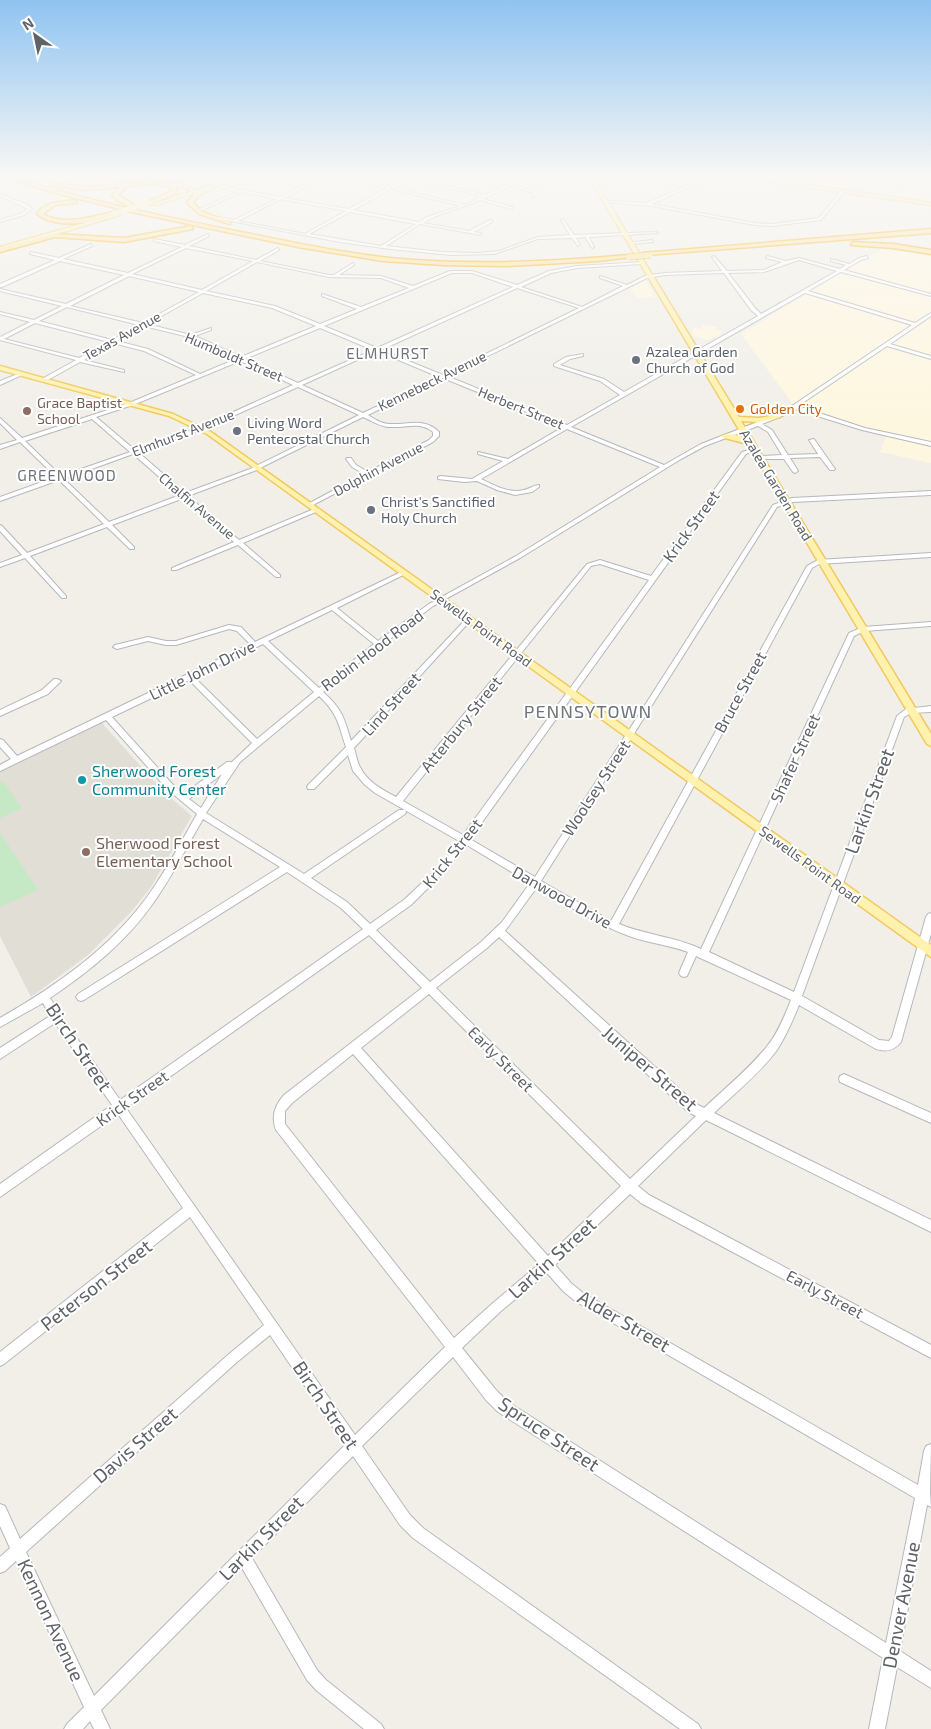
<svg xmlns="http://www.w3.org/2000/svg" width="931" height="1729" font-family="'Exo 2',sans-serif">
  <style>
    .commercial { fill: #fef7e0 }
    .education { fill: #e1ded6 }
    .green { fill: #c5e8c5 }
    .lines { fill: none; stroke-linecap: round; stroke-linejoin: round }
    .minor-casing { stroke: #b5b8bc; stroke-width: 2 }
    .major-casing { stroke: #f2c960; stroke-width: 3 }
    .highway-casing { stroke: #f9ab00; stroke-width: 3 }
    .minor { fill: #fff; fill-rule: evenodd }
    .major { fill: #fff2af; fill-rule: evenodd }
    .highway { fill: #fde293; fill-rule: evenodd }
    .major-bridge-casing { stroke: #f2c960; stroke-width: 6; stroke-linecap: butt }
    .highway-bridge-casing { stroke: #f9ab00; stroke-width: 7; stroke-linecap: butt }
    .major-bridge { stroke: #fff2af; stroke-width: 5 }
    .highway-bridge { stroke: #fde293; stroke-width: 5.5 }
    .worship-dot { fill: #6b7280; stroke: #fff; stroke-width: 2 }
    .food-dot { fill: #e8710a; stroke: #fff; stroke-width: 2 }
    .education-dot { fill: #8d6e63; stroke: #fff; stroke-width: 2 }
    .culture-dot { fill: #0f9aa8; stroke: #fff; stroke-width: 2 }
    .labels { text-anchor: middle; stroke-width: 4; stroke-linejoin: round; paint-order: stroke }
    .far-street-label { font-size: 14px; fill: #5f6368; stroke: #fff }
    .far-worship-label { font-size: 14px; fill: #5b616d; stroke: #fff; text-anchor: start }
    .far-education-label { font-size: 14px; fill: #785e54; stroke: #fff; text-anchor: start }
    .far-food-label { font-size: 14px; fill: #c56008; stroke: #fff; text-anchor: start }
    .far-neighbourhood-label { font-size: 15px; letter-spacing: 1px; fill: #70757a; stroke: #fff }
    .street-label { font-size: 16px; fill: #5f6368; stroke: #fff }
    .culture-label { font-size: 16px; fill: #0d838f; stroke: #fff; text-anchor: start }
    .education-label { font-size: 16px; fill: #785e54; stroke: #fff; text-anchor: start }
    .neighbourhood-label { font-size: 18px; letter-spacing: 1px; fill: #70757a; stroke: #fff }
    .near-street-label { font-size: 19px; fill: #5f6368; stroke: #fff }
  </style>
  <rect width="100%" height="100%" fill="#f1efe8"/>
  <g class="commercial">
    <path d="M889 244 931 251V463L880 452 888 432 862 427 793 404 741 334Z"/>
    <path d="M645 280 656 297 636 298 630 288Z"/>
    <path d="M703 325 717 327 716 331H721L720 335 708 340 693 336 692 328 701 329Z"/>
    <path d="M775 404 780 411 775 413 743 416 736 407Z"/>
  </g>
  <path class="education" d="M101 722 164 792 192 816 151 887 131 912 88 955 31 997 0 936V770Z"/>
  <g class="green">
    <path d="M3 782 22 808 0 818V783Z"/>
    <path d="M0 833 38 890 0 907Z"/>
  </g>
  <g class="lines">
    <g class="minor-casing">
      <g id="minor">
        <path d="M71 176C83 176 94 181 106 183 119 184 141 176 156 176L107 185Z"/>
        <path d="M290 176 315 180 322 176H326L284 198 349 209 387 188 339 176H346L390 187 407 179 399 176H417L414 178 486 195 502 187 458 176H465L505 186 525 176H529L512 185 538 192 534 197 532 196 534 193 509 186 483 199 512 207V209L480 200C462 209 440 212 423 223L469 231 490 220H492V222L474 232 481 233V235L420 224 386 246 442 252 478 253 499 251 538 237 570 235 561 220 563 219 574 235 656 232 658 233 589 237 594 247 592 248 585 237 576 238 580 245 578 246 572 238 538 239 494 254 451 255 390 249 340 242 215 218 217 217 234 220 277 199 241 192 203 210 200 209 237 192 213 185 214 183 235 189 280 197 311 181 291 178ZM411 180 483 196 465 205 393 188ZM391 189 461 206 427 217 419 222 353 210ZM281 199 346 211 305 234 238 221ZM350 212 416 224 381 246 309 234Z"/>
        <path d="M625 176H630L597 188 594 187Z"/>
        <path d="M711 176H716L651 204 755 223 772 224 819 218 841 191 844 192 821 220 772 226 755 225 652 206 603 202 605 201 646 203Z"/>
        <path d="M832 176H835L833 178Z"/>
        <path d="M902 176H905L898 186H896Z"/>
        <path d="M0 194 28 205 32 209 24 215 0 222V220L22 213 28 209 0 196Z"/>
        <path d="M208 234 209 236 189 246 256 260 278 248 279 250 260 261 329 275H334L353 263 354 265 339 275 381 276 413 286 450 271H472L517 285 549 271 577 266 643 262 642 264 577 268 551 273 521 287 582 307 623 286 600 278V276L627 285 645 276 665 273 722 271 712 257 714 256 727 271 764 270 782 262 766 258 767 256 786 261 799 258 840 269 846 265 831 261V259L849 264 859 258 867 256 868 258 861 260 844 270 931 294V296L841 272 808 291 915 323 931 313V316L890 344 931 356V359L887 346 798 406 865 428 931 442V446L862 430 795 409 787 414 762 424 772 430 788 455 818 454 809 440 814 439 835 469 834 470H830L820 457 790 458 798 471 795 473 793 472 784 459H758L757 458 760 456 782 455 768 432 758 426 705 446 681 459 520 558 433 606 356 665 323 692C342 709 344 717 351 741L467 618H471V620L354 748C356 754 357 762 360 767 367 782 383 790 396 797L587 564 600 560 651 576 742 452 756 448V450L746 454 470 839 535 877 773 505 792 498 931 491V495L793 502 777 507 541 881 611 921 807 566 818 560 931 553V557L819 564 812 568 619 924C645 935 677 937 701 949L849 633 863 627 931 622V626L864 631 854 636 709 952 794 992 897 716 906 709 931 706V712L911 713 904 717 802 996 879 1040 889 1041 892 1037 926 917 928 914 931 913V934L901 1042C894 1051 886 1052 876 1049L799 1005C793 1020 786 1036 777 1050 762 1071 733 1095 714 1113L931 1220V1232L706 1120 638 1186 649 1195 931 1345V1358L641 1203 630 1194 555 1265 571 1283 583 1293 918 1485 924 1451 926 1446 931 1444 930 1492 931 1507 927 1505 900 1651 931 1671V1688L897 1667 885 1729H869L883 1658 498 1412 486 1400 453 1357 362 1446 410 1515 423 1528 698 1724 701 1729H680L413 1538 400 1525 353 1456 252 1558 317 1670 326 1680 381 1724 384 1729H364L316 1690 307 1680 242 1568 101 1710 110 1729H94L90 1721 83 1729H64L67 1724 84 1707 16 1561 5 1571 0 1573V1557L10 1548 0 1526V1504L5 1506 20 1539 229 1354 264 1325 190 1217 4 1364 0 1366V1352L183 1208 118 1114 0 1197V1184L112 1105 55 1023 0 1059V1048L50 1016 43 1003 0 1027V1018C56 986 109 949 147 897 166 871 181 842 197 814L168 790 106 720 0 771V765L11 759 0 747V739L3 740 17 756 250 644 237 631 229 629 176 645H166L148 641 117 649 113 647 115 645 148 637 166 641H176L229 625 241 627 255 642 401 572H405V574L337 608 378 641 429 604 516 556 660 467 567 429 481 479C494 485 509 494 524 490 530 489 533 485 539 485V487L532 492 515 495 497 490 477 481 464 482 438 479V477L440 476 472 479 503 461 478 454V452L508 459 563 427 443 378 368 415C374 419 382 424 390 424 408 425 424 417 439 432V436L433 442 311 506 306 505 364 474 352 467 346 459 347 458H351L356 465 368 472 429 440 433 436V432C420 421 406 428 390 427 381 427 372 421 363 417L254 471 188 496 239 540 314 509H318V511L243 543 280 575V577H276L238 545 176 570H172V568L234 542 184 498 112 525 134 547V549H130L107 527 30 556 66 596V598H62L25 558 0 567V563L22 555 0 531V525L2 526 27 553 104 524 59 480 0 501V497L56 477 20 442 0 449V445L17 440 0 423V418L22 438 129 403 196 375 144 351 113 343 84 360 124 370V372L80 362 46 381H42V379L76 360 0 340V337L30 322 0 314V312L34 320 62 306 0 291V289L66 304 124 275 60 261 2 287H0V284L55 260 30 254 31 252 59 258 91 244 92 246 63 259 128 273 182 247 154 241V239L185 245ZM186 248 253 261 202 290 132 274ZM799 260 837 271 761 314 755 308 728 273 764 272ZM257 262 329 277 381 278 409 288 361 307 322 294V296L357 309 320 324 275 306 206 291ZM452 273H472L513 287 377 348 324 326ZM724 273 751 310 758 316 624 392 604 379 560 365 570 359 583 356V354L566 357 554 364V366L600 381 620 395 567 425 447 376 647 278 665 275ZM129 276 199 292 143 323 70 306ZM517 288 579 308 443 375 381 350ZM203 293 272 308 316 326 241 357 195 336 211 330V328L191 335 147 324ZM805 293 912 325 783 412 701 444 664 465 571 427ZM67 307 139 325 112 340 39 321ZM35 323 109 342 79 358 4 339ZM144 326 189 337 236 359 200 374 148 349 117 341ZM320 328 373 350 298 383 245 359ZM377 351 439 377 363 413 302 385ZM240 361 293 385 200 427 135 450 96 417 133 405ZM298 387 359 415 250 469 185 493 138 452 204 429ZM92 419 130 452 61 476 25 441ZM133 454 180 495 109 522 64 479ZM600 564 649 580 463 835 403 801 591 566ZM332 610 374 644 319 688 268 641ZM263 644 314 692 257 739 194 677ZM189 680 252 743 232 762H227L184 794 174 786 112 717ZM319 696C338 714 338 723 346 747L308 785 307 787 308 789H314L348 755 353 771 365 785 375 793 459 841 442 864 405 899 370 924 347 902 311 878 405 814 406 812 405 810H399L304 874 206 813 240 762ZM222 774 201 808 189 799ZM203 819 280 867 78 994 76 997 78 1000 81 1001 84 1000 287 872 341 908 363 929 120 1100 60 1014 50 998C90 971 127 941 154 902 173 875 187 846 203 819ZM465 844 530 883 502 922 481 942 430 982 376 930 411 905 448 868ZM537 887C567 905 596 924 629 936 648 943 669 945 688 952L679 973 681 976 684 977 687 976 696 956 791 1000C785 1015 778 1033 768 1045 749 1069 725 1088 704 1108L696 1104 505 931ZM369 935 422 988 284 1095C275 1105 271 1117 276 1130L445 1347 355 1435 126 1108ZM499 937 688 1112 696 1116 630 1179 436 988 487 948ZM429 994 621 1186 548 1256 361 1048ZM353 1054 539 1264 493 1303 454 1338 285 1124V1111L292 1103ZM547 1273 563 1291 575 1301 915 1498 886 1643 508 1402 496 1390 462 1348 501 1311ZM270 1335 345 1445 94 1696 26 1552 237 1362Z"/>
        <path d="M652 240 653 242 630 244 628 243Z"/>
        <path d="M20 373 24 374 0 385V381Z"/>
        <path d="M54 679H57L61 681 48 694 0 716V710L42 690Z"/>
        <path d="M844 1074 931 1113V1123L840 1082 839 1079 840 1076Z"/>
      </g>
    </g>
    <g class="major-casing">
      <g id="major">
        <path d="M241 176H249L156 205 152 204Z"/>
        <path d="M588 176H592L739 417 759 418 777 415 780 417 759 422 741 421 931 734V746L927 744 748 444 721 437C728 432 737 435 744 438Z"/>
        <path d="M732 176H746L931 203V205Z"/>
        <path d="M116 214 120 215 0 251V247Z"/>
        <path d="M0 366 173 414 211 432 931 945V957L207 434 169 416 0 370Z"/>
      </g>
    </g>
    <g class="highway-casing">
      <g id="highway">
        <path d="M3 176H11C83 200 157 215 231 230 292 242 352 256 414 260 486 265 557 261 629 255L632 257 598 261 506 266 444 265 383 261 298 247 136 213 55 193Z"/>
        <path d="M156 180 180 183 196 190 191 195 188 193 190 190 188 189 168 184 176 186 177 193 149 205 147 202 172 191V188L161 185V183L135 185 128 186 118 195 133 204 131 207 116 200 112 195 120 187 83 190 52 185 54 184 95 187Z"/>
        <path d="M215 184 219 185 199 195 193 203 203 212 230 222V224L199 214 187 203 195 192Z"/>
        <path d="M75 200 77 203 55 205 43 214C63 226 91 217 113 212L116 214C97 224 55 229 37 214 44 201 62 202 75 200Z"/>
        <path d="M191 226 193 229 124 242 55 237 0 252V248L55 234 124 238Z"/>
        <path d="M931 229V233L646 255 643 253Z"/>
        <path d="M853 242 893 244 931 250V254L893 248 851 245Z"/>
      </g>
    </g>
    <use href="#minor" class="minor"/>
    <use href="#major" class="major"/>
    <use href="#highway" class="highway"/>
    <g class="major-bridge-casing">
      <path id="major-bridge" d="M113 214 149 203"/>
    </g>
    <g class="highway-bridge-casing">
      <path id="highway-bridge" d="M629 257 650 255"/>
    </g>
    <use href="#major-bridge" class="major-bridge"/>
    <use href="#highway-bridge" class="highway-bridge"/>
  </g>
  <linearGradient id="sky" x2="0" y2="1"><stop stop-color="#8fc3f1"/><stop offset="0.42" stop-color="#f9f8f5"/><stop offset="1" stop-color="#f9f8f5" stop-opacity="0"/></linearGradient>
  <rect width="931" height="418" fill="url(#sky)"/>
  <g class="worship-dot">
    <circle cx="636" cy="360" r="5"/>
    <circle cx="237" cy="431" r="5"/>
    <circle cx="371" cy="510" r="5"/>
  </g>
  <circle class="food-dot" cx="740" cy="409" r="5"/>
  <g class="education-dot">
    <circle cx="27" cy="411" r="5"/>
    <circle cx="86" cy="852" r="5"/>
  </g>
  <circle class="culture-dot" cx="82" cy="780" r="5"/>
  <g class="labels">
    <g class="far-street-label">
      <text transform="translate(122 336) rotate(-29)" y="5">Texas Avenue</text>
      <text transform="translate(234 357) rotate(23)" y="5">Humboldt Street</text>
      <text transform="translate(432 381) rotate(-26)" y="5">Kennebeck Avenue</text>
      <text transform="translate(521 408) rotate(22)" y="5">Herbert Street</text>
      <text transform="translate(183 433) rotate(-21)" y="5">Elmhurst Avenue</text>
      <text transform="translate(378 469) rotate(-28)" y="5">Dolphin Avenue</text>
      <text transform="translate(776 485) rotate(59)" y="5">Azalea Garden Road</text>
      <text transform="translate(197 506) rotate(40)" y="5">Chalfin Avenue</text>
      <text transform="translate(481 628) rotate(36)" y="5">Sewells Point Road</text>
      <text transform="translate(810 865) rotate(36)" y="5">Sewells Point Road</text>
    </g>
    <g class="far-worship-label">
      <text x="646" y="357">Azalea Garden<tspan x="646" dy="16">Church of God</tspan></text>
      <text x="247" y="428">Living Word<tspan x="247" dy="16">Pentecostal Church</tspan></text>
      <text x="381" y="507">Christ's Sanctified<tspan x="381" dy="16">Holy Church</tspan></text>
    </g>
    <g class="far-education-label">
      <text x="37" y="408">Grace Baptist<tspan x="37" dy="16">School</tspan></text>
    </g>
    <g class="far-food-label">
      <text x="750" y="414">Golden City</text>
    </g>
    <g class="far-neighbourhood-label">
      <text x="388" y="359">ELMHURST</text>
      <text x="67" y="481">GREENWOOD</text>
    </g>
    <g class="street-label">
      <text transform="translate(691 526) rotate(-54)" y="6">Krick Street</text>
      <text transform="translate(372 650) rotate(-37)" y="6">Robin Hood Road</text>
      <text transform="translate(202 670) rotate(-26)" y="6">Little John Drive</text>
      <text transform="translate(740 692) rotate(-61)" y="6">Bruce Street</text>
      <text transform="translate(391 704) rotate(-48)" y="6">Lind Street</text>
      <text transform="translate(461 724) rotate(-51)" y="6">Atterbury Street</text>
      <text transform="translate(795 758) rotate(-65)" y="6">Shafer Street</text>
      <text transform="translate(596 788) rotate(-57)" y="6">Woolsey Street</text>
      <text transform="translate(452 853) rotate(-51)" y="6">Krick Street</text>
      <text transform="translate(562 897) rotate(29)" y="6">Danwood Drive</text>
      <text transform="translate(501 1059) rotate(45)" y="6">Early Street</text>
      <text transform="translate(132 1098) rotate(-35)" y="6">Krick Street</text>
      <text transform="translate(825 1294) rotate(28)" y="6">Early Street</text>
    </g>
    <g class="culture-label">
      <text x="92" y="777">Sherwood Forest<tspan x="92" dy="18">Community Center</tspan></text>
    </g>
    <g class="education-label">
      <text x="96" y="849">Sherwood Forest<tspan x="96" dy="18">Elementary School</tspan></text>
    </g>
    <g class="neighbourhood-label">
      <text x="588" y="718">PENNSYTOWN</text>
    </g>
    <g class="near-street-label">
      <text transform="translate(869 801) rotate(-70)" y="7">Larkin Street</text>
      <text transform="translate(79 1047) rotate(56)" y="7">Birch Street</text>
      <text transform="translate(650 1068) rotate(41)" y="7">Juniper Street</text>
      <text transform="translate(552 1258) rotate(-42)" y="7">Larkin Street</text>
      <text transform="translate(96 1285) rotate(-38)" y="7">Peterson Street</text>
      <text transform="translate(624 1321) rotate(30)" y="7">Alder Street</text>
      <text transform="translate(326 1405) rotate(56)" y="7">Birch Street</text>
      <text transform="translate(549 1434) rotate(34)" y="7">Spruce Street</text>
      <text transform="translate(135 1445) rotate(-41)" y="7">Davis Street</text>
      <text transform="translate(261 1538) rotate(-45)" y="7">Larkin Street</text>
      <text transform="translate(901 1605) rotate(-79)" y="7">Denver Avenue</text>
      <text transform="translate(51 1620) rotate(65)" y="7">Kennon Avenue</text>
    </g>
  </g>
  <g transform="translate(35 35) rotate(327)" stroke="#ffffff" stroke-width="4" paint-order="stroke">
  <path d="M0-4L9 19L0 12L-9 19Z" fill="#5f6368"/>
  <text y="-8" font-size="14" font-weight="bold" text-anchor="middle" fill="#5f6368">N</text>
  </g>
</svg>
